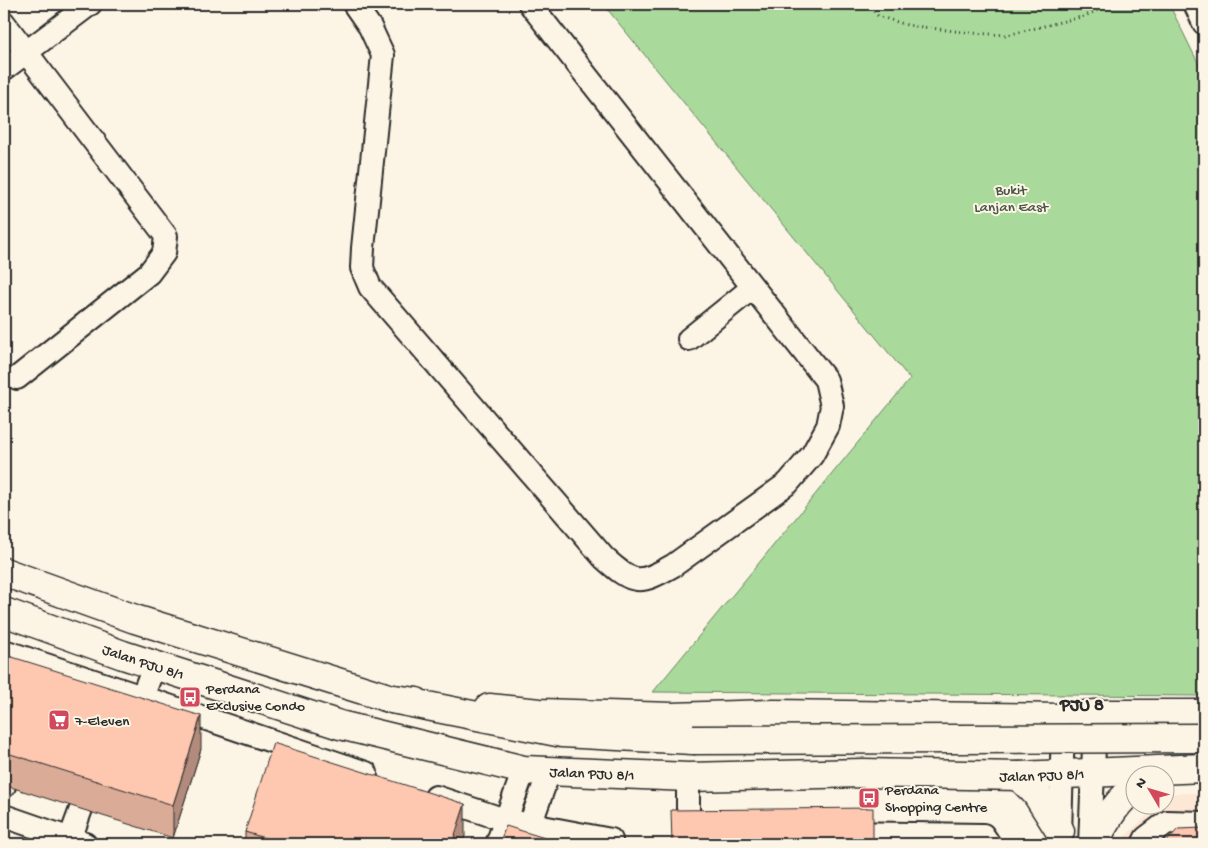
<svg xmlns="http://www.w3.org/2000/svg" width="1208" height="848" font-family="'Gochi Hand',sans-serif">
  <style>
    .built { fill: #fde7d5 }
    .green { fill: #a9da9b; stroke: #6a8263 }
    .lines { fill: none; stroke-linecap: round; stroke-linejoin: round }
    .minor-casing { stroke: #2b2b2b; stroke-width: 26 }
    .major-casing { stroke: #2b2b2b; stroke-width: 31 }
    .highway-casing { stroke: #2b2b2b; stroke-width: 31 }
    .path { stroke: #2b2b2b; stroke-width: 3; stroke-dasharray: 1 4; stroke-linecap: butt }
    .minor { stroke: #fcf5e5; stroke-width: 22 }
    .major { stroke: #fcf5e5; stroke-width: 28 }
    .highway { stroke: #fcf5e5; stroke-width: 28 }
    .highway-bridge-casing { stroke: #2b2b2b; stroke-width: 31; stroke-linecap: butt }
    .highway-bridge { stroke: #fcf5e5; stroke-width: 28 }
    .wall { fill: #daab97; stroke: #2b2b2b }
    .shaded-wall { fill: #b28b7b; stroke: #2b2b2b }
    .building { fill: #fec7b0; stroke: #2b2b2b }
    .labels { text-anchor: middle; stroke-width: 4; stroke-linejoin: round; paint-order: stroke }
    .park-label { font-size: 15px; fill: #4a5747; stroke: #fcf5e5 }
    .street-label { font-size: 15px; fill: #2b2b2b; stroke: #fcf5e5 }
    .poi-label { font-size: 15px; fill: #2b2b2b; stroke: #fcf5e5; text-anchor: start }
    .quarter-label { font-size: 18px; font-weight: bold; fill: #2b2b2b; stroke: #fcf5e5 }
  </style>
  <rect width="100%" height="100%" fill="#fcf5e5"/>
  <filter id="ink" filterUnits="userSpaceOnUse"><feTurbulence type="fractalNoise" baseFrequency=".02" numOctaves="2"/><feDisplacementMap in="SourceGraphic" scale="10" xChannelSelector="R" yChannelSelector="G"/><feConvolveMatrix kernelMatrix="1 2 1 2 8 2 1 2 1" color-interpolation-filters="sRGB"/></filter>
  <g filter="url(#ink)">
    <path class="built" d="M1170 793H1204V844H1117L1157 806H1166V797Z"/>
    <path class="green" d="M603 4H1169L1204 75V696L653 692 910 379Z"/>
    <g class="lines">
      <g class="minor-casing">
        <g id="minor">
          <path d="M354 4 370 27 383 55 363 248 362 268 370 287 604 558C634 585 639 585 674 565L788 483 812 455 828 426 832 406 826 380 530 4"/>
          <path d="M1195 4 1204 23"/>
          <path d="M4 23 166 236 164 253 149 273 17 378"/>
          <path d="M4 69 90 4"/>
          <path d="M689 339 752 288"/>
          <path d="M4 651 142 697"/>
          <path d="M155 664 142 697 366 773"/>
          <path d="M688 777V825L692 830 702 831"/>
          <path d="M4 786V785"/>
          <path d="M436 797 505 820 611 840"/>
          <path d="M4 816 85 844"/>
          <path d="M530 825 549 772"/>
          <path d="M841 833 983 835 989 844"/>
          <path d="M1060 836 1063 723"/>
          <path d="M70 839 81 809"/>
          <path d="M497 844 524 770"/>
          <path d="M1090 844 1095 723"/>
          <path d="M1143 844 1146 838 1167 822 1204 823"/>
        </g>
      </g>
      <g class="major-casing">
        <g id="major">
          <path d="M4 572 135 619 392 699 416 702"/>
          <path id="s1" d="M4 612 123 655 340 725 524 770 688 777 863 773 1019 776 1204 768"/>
          <path d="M489 708 540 713 672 717 774 714 1063 718 1095 714H1204"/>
          <path d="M1019 776 1036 793 1060 831"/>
          <path d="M1093 844C1104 825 1116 800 1136 788"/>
        </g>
      </g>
      <g class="highway-casing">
        <path id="highway" d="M392 699 562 733 693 740"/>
      </g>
      <path class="path" d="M867 4 878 16 907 25 970 33 1007 35 1085 16 1111 4"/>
      <use href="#minor" class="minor"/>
      <use href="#major" class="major"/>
      <use href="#highway" class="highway"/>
      <g class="highway-bridge-casing">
        <path id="highway-bridge" d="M693 740 1204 738"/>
      </g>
      <use href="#highway-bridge" class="highway-bridge"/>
    </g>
    <g class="wall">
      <path d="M4 673 201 749 173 838 4 785Z"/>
      <path d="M245 832 465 836 462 844H245Z"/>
    </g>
    <g class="shaded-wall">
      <path d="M201 716V749L173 838V805Z"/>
      <path d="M465 804V836L462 844H452Z"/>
    </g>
    <g class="building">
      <path d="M9 656 201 716 173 805 4 752V673Z"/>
      <path d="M273 743 465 804 452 844H284L245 832Z"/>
      <path d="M873 808V844H672L671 810Z"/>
      <path d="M506 826 564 844H499Z"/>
      <path d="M1204 828V844H1164L1178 829Z"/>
    </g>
  </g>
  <defs>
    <g id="bus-square" transform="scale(1.125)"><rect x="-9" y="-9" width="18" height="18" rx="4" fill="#d1495b" stroke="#fcf5e5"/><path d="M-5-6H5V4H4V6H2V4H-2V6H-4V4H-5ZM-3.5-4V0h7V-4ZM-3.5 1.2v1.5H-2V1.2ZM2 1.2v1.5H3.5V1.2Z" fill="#fff"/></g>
    <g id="supermarket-square" transform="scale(1.125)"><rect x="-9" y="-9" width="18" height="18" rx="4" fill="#d1495b" stroke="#fcf5e5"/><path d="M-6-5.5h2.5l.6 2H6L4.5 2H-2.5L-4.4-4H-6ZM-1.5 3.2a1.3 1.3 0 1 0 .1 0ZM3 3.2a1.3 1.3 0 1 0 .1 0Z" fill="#fff"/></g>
  </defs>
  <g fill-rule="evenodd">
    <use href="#bus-square" x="190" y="697"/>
    <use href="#supermarket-square" x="59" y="720"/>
    <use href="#bus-square" x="869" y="798"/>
  </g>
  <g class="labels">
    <g class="park-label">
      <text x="1011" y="194">Bukit<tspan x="1011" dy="17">Lanjan East</tspan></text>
    </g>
    <g class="street-label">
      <text dy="5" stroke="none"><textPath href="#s1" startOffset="148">Jalan PJU 8/1</textPath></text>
      <text dy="5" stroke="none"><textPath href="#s1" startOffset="612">Jalan PJU 8/1</textPath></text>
      <text dy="5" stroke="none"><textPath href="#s1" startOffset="1062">Jalan PJU 8/1</textPath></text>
    </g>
    <g class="poi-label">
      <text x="206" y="693">Perdana<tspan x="206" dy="17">Exclusive Condo</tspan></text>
      <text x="75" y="725">7-Eleven</text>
      <text x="885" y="794">Perdana<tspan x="885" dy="17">Shopping Centre</tspan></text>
    </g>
    <g class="quarter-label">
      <text x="1082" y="710">PJU 8</text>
    </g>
  </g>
  <rect width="1208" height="848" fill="none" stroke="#fcf5e5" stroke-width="20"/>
  <rect x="10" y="10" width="1188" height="828" fill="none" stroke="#2b2b2b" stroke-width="2" filter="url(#ink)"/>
  <g transform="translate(1150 790) rotate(308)"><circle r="24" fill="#fcf5e5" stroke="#a8a49b"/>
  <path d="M0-4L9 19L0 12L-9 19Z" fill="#d1495b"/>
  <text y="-8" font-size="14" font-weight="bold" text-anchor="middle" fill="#2b2b2b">N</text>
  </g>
</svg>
